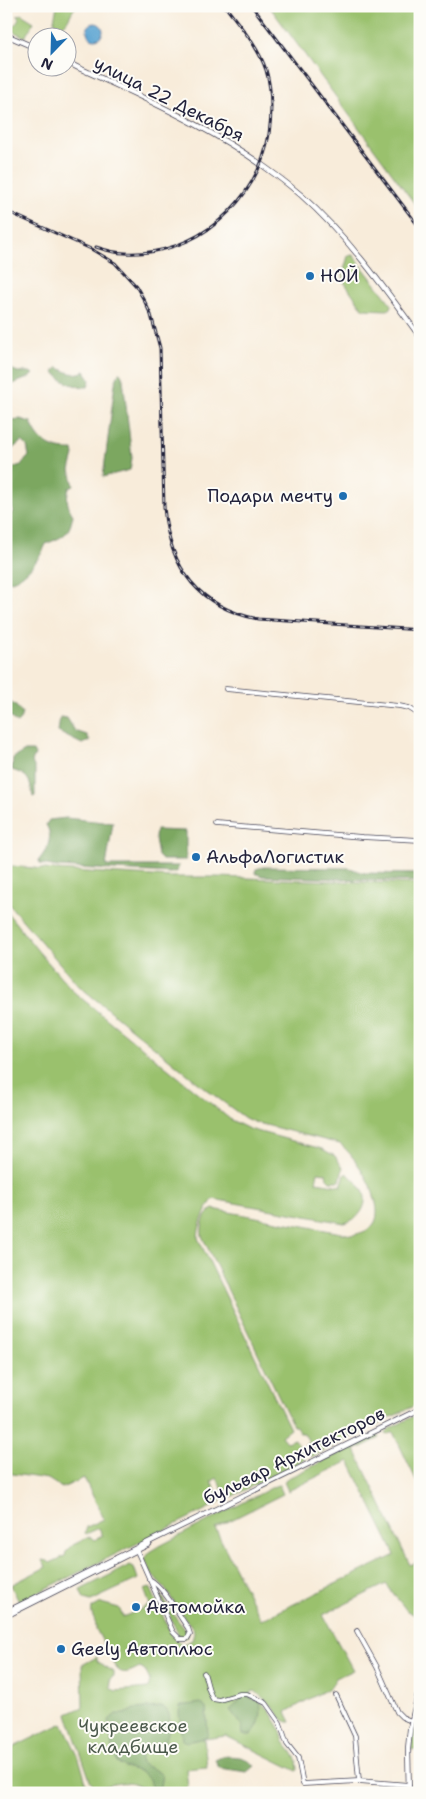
<svg xmlns="http://www.w3.org/2000/svg" width="426" height="1799" font-family="'Shantell Sans',sans-serif">
  <style>
    .green { fill: #9ac16d; stroke: #5e7254 }
    .forest { fill: #7ba760; stroke: #4e644e }
    .water { fill: #5ba4d2; stroke: #3e6386 }
    .lines { fill: none; stroke-linecap: round; stroke-linejoin: round }
    .minor-casing { stroke: #424053; stroke-width: 5.5 }
    .major-casing { stroke: #424053; stroke-width: 6 }
    .minor { stroke: #fff; stroke-width: 4 }
    .major { stroke: #fff; stroke-width: 4.5 }
    .rail-casing { stroke: #22223b; stroke-width: 3 }
    .rail { stroke: #fdfcf7; stroke-width: 1; stroke-dasharray: 4; stroke-linecap: butt }
    .poi-dot { fill: #1f6fb2; stroke: #fdfcf7; stroke-width: 2 }
    .labels { text-anchor: middle; stroke-width: 4; stroke-linejoin: round; paint-order: stroke }
    .street-label { font-size: 18px; fill: #22223b; stroke: #fdfcf7 }
    .poi-label { font-size: 18px; fill: #22223b; stroke: #fdfcf7; text-anchor: start }
    .park-label { font-size: 18px; fill: #4c5a4c; stroke: #fdfcf7 }
  </style>
  <rect width="100%" height="100%" fill="#fdfcf7"/>
  <filter id="ink" filterUnits="userSpaceOnUse"><feTurbulence type="fractalNoise" baseFrequency=".02" numOctaves="2"/><feDisplacementMap in="SourceGraphic" scale="10" xChannelSelector="R" yChannelSelector="G"/><feConvolveMatrix kernelMatrix="1 2 1 2 8 2 1 2 1" color-interpolation-filters="sRGB"/></filter>
  <filter id="wash" filterUnits="userSpaceOnUse"><feTurbulence type="fractalNoise" baseFrequency=".0096" numOctaves="4" result="noise"/><feDisplacementMap in="SourceGraphic" scale="20" xChannelSelector="R" yChannelSelector="G"/><feGaussianBlur stdDeviation="1.12" result="paint"/><feColorMatrix in="noise" values="0 0 0 0 0 0 0 0 0 0 0 0 0 0 0 0 0 1.4 0 .05"/><feComposite in="paint" operator="in"/></filter>
  <g filter="url(#wash)">
    <rect width="100%" height="100%" fill="#f8ecda"/>
    <g class="green">
      <path d="M57 6H77C70 11 70 21 62 26L55 23 54 20Z"/>
      <path d="M269 6H420V211Z"/>
      <path d="M21 14 34 22 25 37 10 30 11 26 16 24 19 19 17 16Z"/>
      <path d="M353 255 392 305 391 308 387 310 363 309 344 282V270L348 256Z"/>
      <path d="M12 866 55 870 169 877H217L420 884V1403L311 1457 305 1445 309 1442 304 1433H300L296 1426H293L202 1236C201 1225 203 1215 213 1209L352 1235C361 1233 370 1231 375 1222 385 1202 356 1156 340 1144L254 1122 245 1118 207 1090 79 986 6 901V867Z"/>
      <path d="M6 911 38 951 75 993 231 1120 249 1129 322 1149 335 1156 343 1168 340 1181H330L327 1178 326 1173 318 1172 316 1182 341 1186 345 1174H348C352 1178 358 1183 362 1189 371 1204 359 1220 344 1223L213 1199C205 1212 199 1222 198 1238L290 1429 281 1436 286 1442 295 1439 305 1459 227 1499 217 1478 211 1482 221 1500 217 1504 19 1602 11 1585 46 1567 43 1560 48 1561 50 1563 65 1556 66 1552 73 1545 89 1537 92 1538 94 1540 103 1536 99 1528 86 1534 85 1533 87 1527 104 1519 84 1478 62 1488 48 1479 6 1473Z"/>
      <path d="M420 1413V1488L393 1432 386 1435 385 1433 389 1429Z"/>
      <path d="M378 1435 380 1438 355 1450 410 1565 420 1561V1617L407 1611 386 1584 323 1615 353 1670 336 1678 331 1687 286 1712 291 1722H288L283 1720 270 1704 255 1691 251 1692 250 1696 263 1703 269 1710 280 1728 284 1742 292 1752 297 1761 298 1769 297 1771 226 1736 204 1739 207 1767 186 1769 188 1787 181 1791V1793H150C135 1778 113 1783 96 1789L90 1780 67 1714 83 1707 82 1665 97 1657V1661L114 1672V1676L110 1679 111 1688 116 1691 148 1688 150 1681 145 1670 140 1667C131 1671 124 1676 117 1669L96 1629C97 1621 90 1616 92 1608L101 1603 119 1608 123 1617 150 1605 144 1589 150 1587 172 1636 181 1644 186 1643 192 1640 194 1633 193 1628 183 1616 165 1589 152 1575 145 1560 149 1552 154 1549 275 1486 279 1485 283 1494 215 1528 261 1620 395 1555 349 1461 288 1491 284 1482 286 1479Z"/>
      <path d="M130 1565 134 1567 138 1579 91 1601 84 1599 80 1590Z"/>
      <path d="M156 1587 176 1618 188 1633 187 1637 182 1638 179 1636Z"/>
      <path d="M420 1701 417 1749 411 1750 412 1735Z"/>
      <path d="M63 1723 79 1758 87 1786 92 1793H6V1751Z"/>
    </g>
    <g class="forest">
      <path d="M6 367 18 372H30L33 374 30 377 6 387Z"/>
      <path d="M58 367C68 373 73 376 85 371L90 380 88 387C75 387 61 382 54 372Z"/>
      <path d="M119 373H121L123 379 132 458 130 470 103 477 115 383Z"/>
      <path d="M20 419 31 422C38 442 52 451 73 450L74 455 70 470 74 486 69 488C66 499 67 506 73 515 69 536 64 536 46 544 40 559 23 581 6 582V517L13 512 9 501 11 468 21 465 29 456 27 446 22 441 11 450 7 448 10 420Z"/>
      <path d="M6 700 15 705 22 713 20 720 17 723C8 717 6 710 6 700Z"/>
      <path d="M60 717 67 718 75 731 87 735 90 741 82 744 58 732Z"/>
      <path d="M25 751H33L35 755 32 762 35 769V796L33 797C29 779 30 776 12 770L13 758Z"/>
      <path d="M66 818 113 823 106 866H179L177 871 171 873 58 867 40 864 39 860C47 850 54 837 46 825L49 820Z"/>
      <path d="M156 830 186 831V860H162L158 856 155 838Z"/>
      <path d="M263 867 350 868 364 873 420 874V882L262 876 255 873 256 869Z"/>
      <path d="M244 1696 260 1701C262 1715 261 1724 251 1735H243L242 1725 230 1710C236 1706 239 1700 244 1696Z"/>
      <path d="M201 1703 206 1707 208 1734 206 1738 187 1742 182 1740 179 1713 180 1706Z"/>
      <path d="M161 1707C176 1710 168 1735 164 1745L142 1753 140 1762C147 1769 156 1768 162 1775L159 1791 154 1792 152 1789 149 1779 139 1771 124 1767 117 1762 112 1749 109 1720 116 1714H125L134 1709Z"/>
      <path d="M224 1756C238 1757 245 1755 254 1766L247 1772 219 1768 215 1760Z"/>
    </g>
    <circle class="water" cx="95" cy="31" r="8"/>
  </g>
  <g filter="url(#ink)">
    <g class="lines">
      <g class="minor-casing">
        <g id="minor">
          <path d="M226 689 399 706 409 708 420 715"/>
          <path d="M217 825 362 837 420 840"/>
          <path d="M137 1551 173 1632 180 1639H187L190 1634 188 1628C177 1613 164 1587 149 1579"/>
          <path d="M357 1631 377 1667 397 1712 402 1717 411 1721"/>
          <path d="M204 1673C207 1681 208 1692 213 1699L219 1700 240 1694H247L266 1703 280 1723 287 1744 298 1758 303 1784 359 1781 409 1785"/>
          <path d="M336 1695 355 1736 359 1781"/>
        </g>
      </g>
      <g class="major-casing">
        <g id="major">
          <path d="M6 35 38 49"/>
          <path d="M68 63C149 100 232 136 301 195 347 236 384 287 420 337"/>
          <path d="M6 1612 420 1409"/>
          <path d="M6 1616 149 1544"/>
          <path d="M409 1793 408 1749 410 1729 420 1685"/>
        </g>
      </g>
      <use href="#minor" class="minor"/>
      <use href="#major" class="major"/>
      <g class="rail-casing">
        <g id="rail">
          <path d="M252 6 420 228"/>
          <path d="M6 211 91 249 115 263 136 286 144 300 151 315 160 348 164 507C169 566 197 607 258 619L420 630"/>
          <path d="M96 247C105 250 115 253 125 253 196 257 258 202 269 134 272 113 272 90 266 70 258 46 240 26 225 6"/>
        </g>
      </g>
      <use href="#rail" class="rail"/>
    </g>
  </g>
  <g class="poi-dot">
    <circle cx="310" cy="276" r="5"/>
    <circle cx="343" cy="496" r="5"/>
    <circle cx="196" cy="857" r="5"/>
    <circle cx="136" cy="1607" r="5"/>
    <circle cx="61" cy="1649" r="5"/>
  </g>
  <g class="labels">
    <g class="street-label">
      <text transform="translate(169 99) rotate(27)" y="6">улица 22 Декабря</text>
      <text transform="translate(294 1456) rotate(-26)" y="6">бульвар Архитекторов</text>
    </g>
    <g class="poi-label">
      <text x="320" y="282">НОЙ</text>
      <text x="333" y="502" text-anchor="end">Подари мечту</text>
      <text x="206" y="863">АльфаЛогистик</text>
      <text x="146" y="1613">Автомойка</text>
      <text x="71" y="1655">Geely Автоплюс</text>
    </g>
    <g class="park-label">
      <text x="133" y="1732">Чукреевское<tspan x="133" dy="21">кладбище</tspan></text>
    </g>
  </g>
  <rect width="426" height="1799" fill="none" stroke="#fdfcf7" stroke-width="25"/>
  <g transform="translate(52 52) rotate(203)"><circle r="24" fill="#fdfcf7" stroke="#a5a5ac"/>
  <path d="M0-4L9 19L0 12L-9 19Z" fill="#1f6fb2"/>
  <text y="-8" font-size="14" font-weight="bold" text-anchor="middle" fill="#22223b">N</text>
  </g>
</svg>
